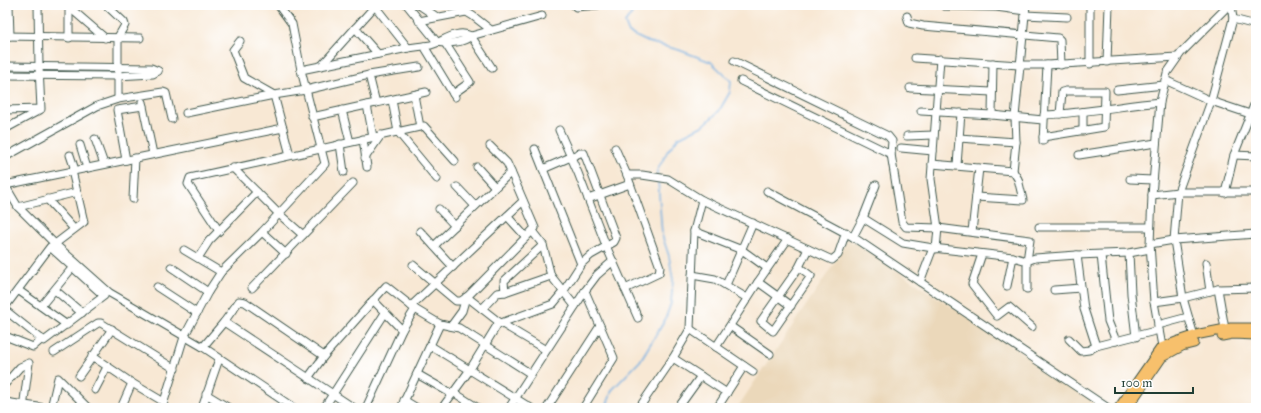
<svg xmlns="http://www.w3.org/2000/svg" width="1261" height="413" font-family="'IM FELL Great Primer',serif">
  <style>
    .built { fill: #ebd8ba }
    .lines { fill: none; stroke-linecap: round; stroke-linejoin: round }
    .stream { stroke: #6faee2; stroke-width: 1.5 }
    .minor-casing { stroke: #40574c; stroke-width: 9 }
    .major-casing { stroke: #40574c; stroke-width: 11 }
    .minor { stroke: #fff; stroke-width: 7 }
    .major { stroke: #f7c06c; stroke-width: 9 }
  </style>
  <rect width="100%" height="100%" fill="#fff"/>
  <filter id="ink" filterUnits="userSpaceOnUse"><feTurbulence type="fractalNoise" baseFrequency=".025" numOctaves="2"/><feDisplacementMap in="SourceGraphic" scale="8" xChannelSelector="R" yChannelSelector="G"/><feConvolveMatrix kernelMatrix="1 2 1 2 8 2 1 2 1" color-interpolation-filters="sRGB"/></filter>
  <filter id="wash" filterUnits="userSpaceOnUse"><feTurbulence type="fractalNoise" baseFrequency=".012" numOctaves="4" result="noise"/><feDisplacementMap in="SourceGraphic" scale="16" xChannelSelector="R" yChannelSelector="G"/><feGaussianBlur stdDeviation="0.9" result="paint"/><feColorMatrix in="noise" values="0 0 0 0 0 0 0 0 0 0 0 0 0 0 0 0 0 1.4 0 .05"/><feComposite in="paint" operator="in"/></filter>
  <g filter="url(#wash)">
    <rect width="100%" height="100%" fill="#f8e8d4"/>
    <path class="built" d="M847 238 1106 408H737L838 258Z"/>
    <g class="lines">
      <g class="stream">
        <path d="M641 5 634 10 625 23 629 33 648 42 679 50 711 62 731 81 730 92 719 111 704 125 678 138 667 152 657 171V174"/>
        <path d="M606 408 612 390 640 361 665 320 671 303 673 280 669 256 662 235 658 180"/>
      </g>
    </g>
  </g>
  <g filter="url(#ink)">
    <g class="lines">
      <g class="minor-casing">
        <g id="minor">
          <path d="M9 5 10 36"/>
          <path d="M106 5 124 22 125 25 118 37V99"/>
          <path d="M407 5 437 42C447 44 463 43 471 36L542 16"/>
          <path d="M419 5 437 17"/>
          <path d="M455 5 473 16 491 30"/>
          <path d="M574 5 576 7 598 5"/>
          <path d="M1231 5 1233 19"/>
          <path d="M944 6 996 7 1025 11"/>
          <path d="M69 7 105 38"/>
          <path d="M1025 15 1067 17"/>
          <path d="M907 16 909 23 923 26 1058 38 1060 40 1061 65"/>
          <path d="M419 21 466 12"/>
          <path d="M355 28 378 54"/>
          <path d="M5 36 140 38"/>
          <path d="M69 38V5"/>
          <path d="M240 41 233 50 244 78 274 95 290 155"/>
          <path d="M445 43 470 82 453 94"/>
          <path d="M424 46 455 97"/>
          <path d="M408 48C415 47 423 46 431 45 444 41 457 29 471 36L492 68"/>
          <path d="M915 58 1019 65H1047L1177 57"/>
          <path d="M734 61 888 136 892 141 891 154 902 222 906 227 938 228 1030 240 1027 261V289"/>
          <path d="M1107 62 1109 5"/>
          <path d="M1090 64V5"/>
          <path d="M322 65 375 6"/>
          <path d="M5 66 151 68 158 71"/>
          <path d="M301 70 408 48 374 5"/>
          <path d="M5 75 117 76 153 74 158 71"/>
          <path d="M369 75 376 103"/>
          <path d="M1165 80 1211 101 1256 116"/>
          <path d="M741 81 891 154"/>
          <path d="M910 88 992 92"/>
          <path d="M1117 90 1164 85"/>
          <path d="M414 95 420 127"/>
          <path d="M392 100 398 132 437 179"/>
          <path d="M142 102 153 154"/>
          <path d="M367 105 373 137"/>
          <path d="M5 110 41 109 39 67 38 5"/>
          <path d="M342 110 350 142"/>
          <path d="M921 111 992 115 1043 120"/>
          <path d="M186 113 274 95 306 90 369 75 419 67"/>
          <path d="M992 115 993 63"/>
          <path d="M1044 115C1083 113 1121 106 1160 102"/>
          <path d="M312 117 426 92"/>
          <path d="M5 129 40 110"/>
          <path d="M559 130 578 173 607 248 638 318"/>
          <path d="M1083 131V112"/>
          <path d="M907 136 934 135"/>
          <path d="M1043 137 1104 127 1105 91H1066L1062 92 1060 114"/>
          <path d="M959 138 1016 142"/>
          <path d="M95 139 104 164"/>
          <path d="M363 139 367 167"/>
          <path d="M1043 141 1047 65"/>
          <path d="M340 144 344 172"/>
          <path d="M80 145 87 168"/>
          <path d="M490 146 507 163 511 172"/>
          <path d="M615 148 627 175 660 267 659 273 625 289"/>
          <path d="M901 148 933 151"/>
          <path d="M535 149 581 264"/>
          <path d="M70 155 75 170"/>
          <path d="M1079 155 1156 143"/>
          <path d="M1234 155 1256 156"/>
          <path d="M5 157 97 106 118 99 163 92 166 93 172 119"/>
          <path d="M365 158 381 135"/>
          <path d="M126 160 117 110 143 106"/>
          <path d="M932 164 1013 171 1016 142 1015 117 1026 5"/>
          <path d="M957 165 961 113"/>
          <path d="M477 167 495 187"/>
          <path d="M233 168 279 214 303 235"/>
          <path d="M72 171 77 192"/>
          <path d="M627 175H642L668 179 702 200 832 260 838 255 846 232"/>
          <path d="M1130 179 1153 180"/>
          <path d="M5 185 18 207 55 244 110 293 203 347 294 408"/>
          <path d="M5 185 283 128"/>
          <path d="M457 187 475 206"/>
          <path d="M767 191 853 237 1108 408"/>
          <path d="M1225 193 1234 155 1256 100"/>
          <path d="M1152 195 1178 192H1256"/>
          <path d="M976 197 1023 200 1018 179 1013 171"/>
          <path d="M47 199 74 229"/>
          <path d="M133 199 135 158"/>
          <path d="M588 199 630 184"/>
          <path d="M18 207 77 192 84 222 51 247"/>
          <path d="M439 209 455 226"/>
          <path d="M507 216 526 237"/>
          <path d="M863 218 903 243 933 248 1013 257 1027 261 1035 258 1077 255 1129 253 1150 249"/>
          <path d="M1039 227H1150"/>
          <path d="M219 231 188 184 190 178 424 126 455 161"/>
          <path d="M420 231 453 267"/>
          <path d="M532 231 543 245 551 276 575 306"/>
          <path d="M694 231 742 250 767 268"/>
          <path d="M262 232 286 254"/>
          <path d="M972 232 979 168"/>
          <path d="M853 237 863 218 876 185"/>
          <path d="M1150 244 1174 240 1256 234"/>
          <path d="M434 246 511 172 535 228 467 297 499 322 546 350"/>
          <path d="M936 249 938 228 931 179 940 59"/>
          <path d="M184 250 221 272"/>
          <path d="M1129 253 1131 294 1136 337"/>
          <path d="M982 254 972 284 997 316 1009 307 1032 327"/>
          <path d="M1077 255 1084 309 1096 346"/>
          <path d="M1101 255 1108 321 1116 341"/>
          <path d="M198 258 209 241 257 192"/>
          <path d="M1206 263 1210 291"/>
          <path d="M413 265 456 301H461L467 297"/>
          <path d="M171 267 208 292"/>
          <path d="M799 267 811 276 773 331 761 321 799 267 808 249"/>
          <path d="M692 275 715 279 747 298"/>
          <path d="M758 282 791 306"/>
          <path d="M920 282 933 248"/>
          <path d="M726 285 753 223"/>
          <path d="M1007 286 1013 257"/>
          <path d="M157 287 197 313"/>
          <path d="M252 288 353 183"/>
          <path d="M1218 289 1225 329"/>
          <path d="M18 290 67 325"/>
          <path d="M55 290 82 313"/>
          <path d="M1054 290 1081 288"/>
          <path d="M505 292 504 281 543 245"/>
          <path d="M373 300 402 330"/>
          <path d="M1154 302 1183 298 1218 289 1256 288"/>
          <path d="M41 306 73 267"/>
          <path d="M411 306 523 201"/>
          <path d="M5 307 50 247 104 296 44 341 5 310"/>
          <path d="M482 309 497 293 505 292 551 276"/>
          <path d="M224 322 354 408"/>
          <path d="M501 323 553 304 563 292 581 264 591 255 614 242 616 238 584 153H580L543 169"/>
          <path d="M440 324 459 328 531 374"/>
          <path d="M1158 325 1188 317"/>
          <path d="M451 326 462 311 466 297"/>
          <path d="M730 326 770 354"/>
          <path d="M690 329 753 372"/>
          <path d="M5 336 33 347 42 339"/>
          <path d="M1194 336 1183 298 1174 240 1178 192 1211 101 1233 19 1256 25"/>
          <path d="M1069 339 1081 351 1089 350 1096 346 1159 330"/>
          <path d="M431 346 531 408"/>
          <path d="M203 347 224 322 239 301 245 302 324 356"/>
          <path d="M716 347 758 282 788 239"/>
          <path d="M54 352 98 323H101L175 369"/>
          <path d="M1163 352 1154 302 1150 244 1152 195 1160 102 1167 73 1181 53 1229 5"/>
          <path d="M92 356 132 383 164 402"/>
          <path d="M673 358 727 393"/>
          <path d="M417 374 452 394"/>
          <path d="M79 376 112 329"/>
          <path d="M308 378 324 356 386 286 415 309 440 324 401 408"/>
          <path d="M5 384 20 367 29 363 23 408"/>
          <path d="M95 390 107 367"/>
          <path d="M453 392 478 408"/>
          <path d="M206 394 229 408"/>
          <path d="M404 400 417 408"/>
          <path d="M5 402 45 408"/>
          <path d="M51 408 58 378 88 408"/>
          <path d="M121 408 132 383"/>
          <path d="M162 408 184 337 208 292 221 272 262 232 325 164 301 70 292 24 278 5"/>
          <path d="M202 408 219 359"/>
          <path d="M324 408 385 313"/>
          <path d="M366 408 402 330 415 309"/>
          <path d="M442 408 469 371 499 322"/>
          <path d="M509 408 585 291 597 275 613 261"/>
          <path d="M547 408 600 326"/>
          <path d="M583 408 614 358 585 291"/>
          <path d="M639 408 673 358 690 329 694 231 702 200"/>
          <path d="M678 408 701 376"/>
          <path d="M717 408 744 366"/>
        </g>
      </g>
      <g class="major-casing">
        <g id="major">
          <path d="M1222 336 1232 334 1256 335"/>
          <path d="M1119 408 1161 348 1179 341 1200 334 1231 328H1256"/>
          <path d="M1127 408 1162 357 1182 346 1194 343"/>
        </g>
      </g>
      <use href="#minor" class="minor"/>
      <use href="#major" class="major"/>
    </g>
  </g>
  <rect width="1261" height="413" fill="none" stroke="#fff" stroke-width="20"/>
  <path d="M1115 387v6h78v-6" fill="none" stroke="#1f3d34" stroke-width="2"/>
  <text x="1121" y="387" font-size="12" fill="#1f3d34" stroke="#ffffff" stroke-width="3" paint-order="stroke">100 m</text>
</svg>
